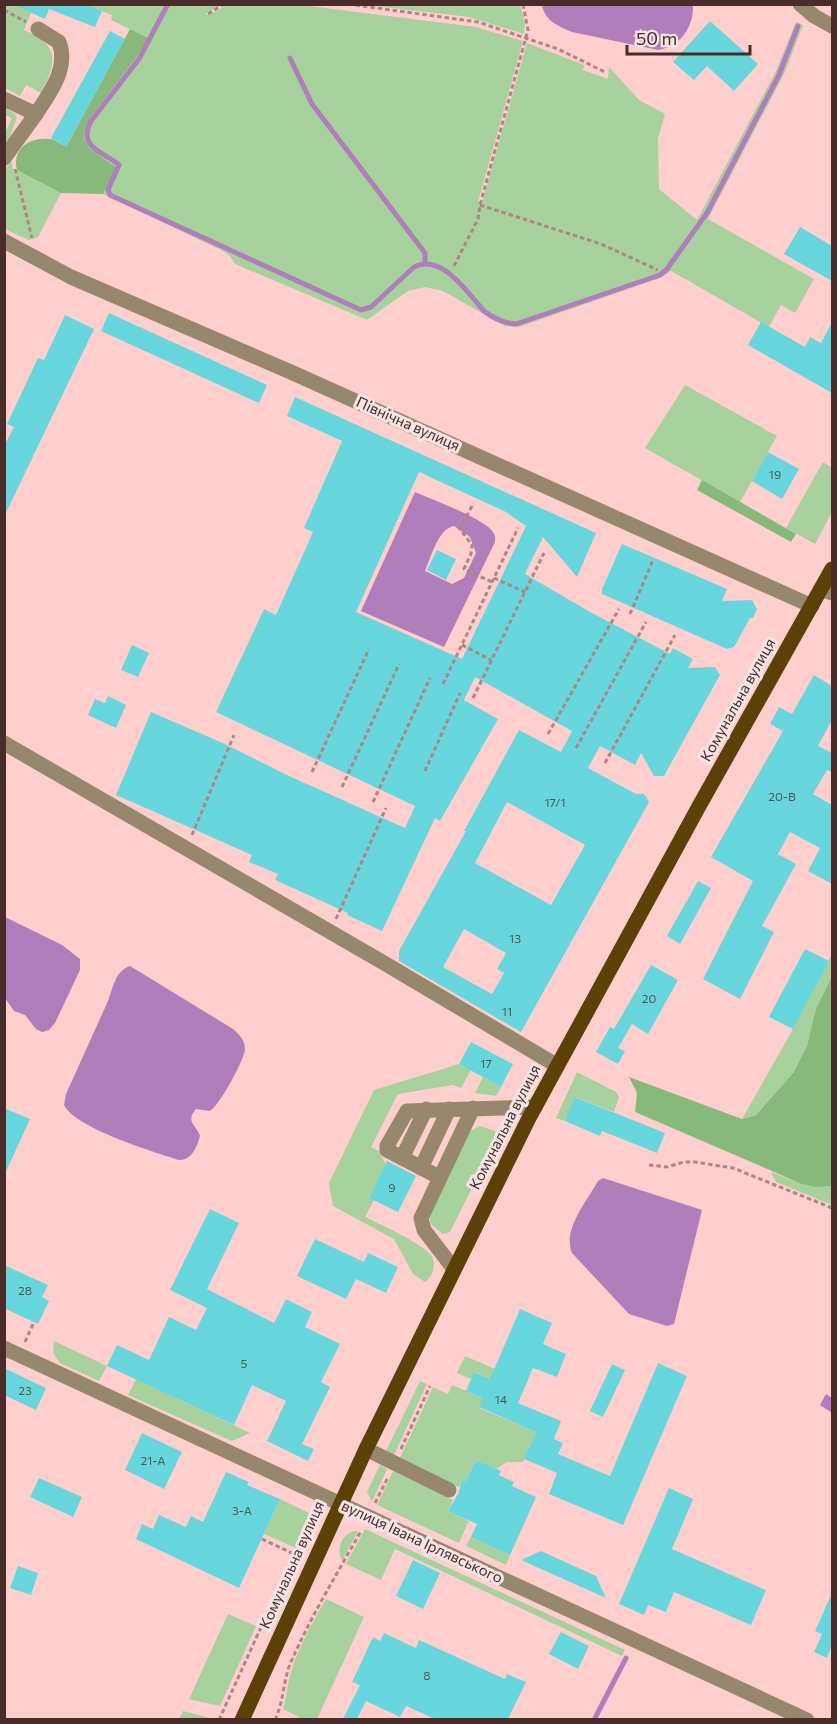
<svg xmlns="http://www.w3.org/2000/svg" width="837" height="1724" font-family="Commissioner,sans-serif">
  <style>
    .green { fill: #a7d29e }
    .forest { fill: #86b97b }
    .water { fill: #b07fbb; fill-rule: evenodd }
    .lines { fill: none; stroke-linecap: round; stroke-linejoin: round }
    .stream { stroke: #b07fbb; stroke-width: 5 }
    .building { fill: #68d7dd; fill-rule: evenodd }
    .path { stroke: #ae8685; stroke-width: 3; stroke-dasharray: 4.5 3; stroke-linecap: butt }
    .minor { stroke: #96876d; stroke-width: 15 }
    .major { stroke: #5b4007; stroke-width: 15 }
    .labels { text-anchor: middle; stroke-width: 6; stroke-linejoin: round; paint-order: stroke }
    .number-label { font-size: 12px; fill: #515657 }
    .street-label { font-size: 15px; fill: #492b2a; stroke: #f6e5e5 }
  </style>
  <rect width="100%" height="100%" fill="#ffcfce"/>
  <g class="green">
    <path d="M293 4 476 27 523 41 478 202 482 203 527 43 584 65 583 70 608 79 609 67 639 100 665 114 658 138 659 189 697 220 776 71 796 22 803 25 785 72 708 219 814 279 795 313 781 305 769 327 671 271 660 278 519 327 505 326 443 291 425 287 408 291 367 320 235 264 230 256 221 250 103 194 117 168 89 148 84 139V132L90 118 136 58 148 38 111 20 112 15 86 5H222L206 13V15L215 12 226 5Z"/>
    <path d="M4 5H34L24 30C60 46 57 62 41 93L26 85 20 96 5 88Z"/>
    <path d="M367 5H520L525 23 524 34 469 17Z"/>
    <path d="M5 108 14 113 17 117 10 137 4 146 5 133 12 118 5 115Z"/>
    <path d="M11 161 14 174 17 170 61 193 38 237 29 240 5 229V170Z"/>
    <path d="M685 385 777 436 740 502 645 448Z"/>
    <path d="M823 462 832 468V512L815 544 786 528Z"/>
    <path d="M832 954V976L816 1010 807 1046 801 1060 794 1072 756 1115 742 1119 793 1029Z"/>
    <path d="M459 1064 471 1070 461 1088 453 1085 398 1094 371 1147 379 1151 386 1165 369 1197 374 1200 365 1217C380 1224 424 1244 432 1257 437 1265 432 1277 425 1282L413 1274 394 1239 333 1206 329 1183 374 1090Z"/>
    <path d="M577 1072 616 1092 619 1097 614 1112 576 1097 565 1121 556 1118Z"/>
    <path d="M483 1077 501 1087 496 1096 475 1093Z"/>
    <path d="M480 1126 495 1131 496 1140 450 1232 443 1234 431 1224 429 1215 470 1131Z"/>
    <path d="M771 1172C792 1180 810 1188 832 1186V1205L776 1182Z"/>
    <path d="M54 1341 107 1366 99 1381 60 1363 53 1353Z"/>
    <path d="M465 1356 495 1369 491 1379 475 1372 471 1379 457 1373Z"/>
    <path d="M136 1379 250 1433 232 1441 128 1395Z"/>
    <path d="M420 1381 427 1384 394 1455 386 1451Z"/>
    <path d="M452 1385 483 1398 479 1408 536 1432 523 1462H507L496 1469 476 1460 465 1482 462 1481 459 1487 400 1458 433 1387 448 1394Z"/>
    <path d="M380 1465 387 1469 372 1502 367 1492Z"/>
    <path d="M393 1471 453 1500 448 1511 469 1521 459 1543 377 1505Z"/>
    <path d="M280 1499 311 1514 296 1548 264 1534Z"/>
    <path d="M365 1529 625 1650 622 1656 395 1549 381 1580 346 1564Z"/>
    <path d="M354 1531H358L342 1561C336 1549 341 1535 354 1531Z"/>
    <path d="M471 1537 510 1555 506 1565 466 1546Z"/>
    <path d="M326 1599 364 1617 317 1719H299V1717L283 1709C287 1697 287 1684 291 1672 299 1646 313 1622 326 1599Z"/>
    <path d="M228 1614 256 1626 220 1706 189 1699Z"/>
    <path d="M183 1711 214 1719H179Z"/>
  </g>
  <g class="forest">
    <path d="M130 29 148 38 136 58 90 118 84 132V139L89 148 117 168 103 194 61 193 17 170C12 149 29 137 49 139 54 139 61 144 66 147Z"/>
    <path d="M702 480 796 534 791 542 697 490Z"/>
    <path d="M832 976V1186L817 1187 802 1184 635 1112 637 1093 629 1077 742 1119 756 1115 794 1072 807 1046 816 1009Z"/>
  </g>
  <g class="water">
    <path d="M693 5C694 27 680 47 658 50L572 32C558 26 545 21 542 5Z"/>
    <path d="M415 492C431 499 485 519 493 532 496 537 495 537 495 542L444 647 361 611ZM454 526 470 537 476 553 464 578 452 584 425 571C431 557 438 529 454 526Z"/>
    <path d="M5 917 62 945 80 959V970L55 1023 49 1030 42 1032 36 1029 25 1015 14 1011 5 998Z"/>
    <path d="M130 966 233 1029C239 1034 245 1040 245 1049 245 1059 219 1106 210 1111L196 1109C185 1122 196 1124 200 1136 197 1147 192 1160 179 1160 154 1152 75 1128 64 1105L66 1094 108 1001C113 988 115 971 130 966Z"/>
    <path d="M603 1178 702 1210 674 1324 667 1326 629 1314 572 1253C562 1230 587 1201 598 1181Z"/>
    <path d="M826 1394 832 1398V1413L820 1405Z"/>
  </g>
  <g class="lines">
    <g class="stream">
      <path d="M168 4 139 59 91 121C77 148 103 151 119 165L108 190 110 195 361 310 371 307 414 267C442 253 467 292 484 311 494 319 504 323 516 324L660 275 667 269 707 213 779 75 798 26"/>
      <path d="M290 58 312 104 425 253V263"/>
      <path d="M594 1720 626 1658"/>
    </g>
  </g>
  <g class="building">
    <path d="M12 4H86L102 11 95 27 49 9 45 19Z"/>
    <path d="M710 21 758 64 734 91 707 66 694 80 673 62Z"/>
    <path d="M110 31 125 39 66 147 51 138Z"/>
    <path d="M800 227 832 246V281L784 254Z"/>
    <path d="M109 313 267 385 259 403 101 331Z"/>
    <path d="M65 315 94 329 4 517V446L14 427 7 424 38 358 44 360Z"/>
    <path d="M761 322 805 347 810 337 821 343 832 322V393L748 345Z"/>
    <path d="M295 397 596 533 577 577 543 537 525 574 592 613 670 654 673 648 693 659 688 668 715 667 720 675 664 776H654L641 753 635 765 600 746 588 768 636 794H644L649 802 521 1032 399 961V951L466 831H464L519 730 561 752 572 731 475 677 464 700 498 719 440 821 435 818 382 931 347 915 348 913 275 880 278 874 249 862 252 855 116 795 151 712 225 744 289 776 405 828 415 806 216 712 264 609 276 615 313 532 304 528 342 441 287 416ZM419 472 506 512 526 526 462 659 356 612ZM507 802 585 845 551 905 475 863ZM464 929 506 953 497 969 504 973 492 994 443 967Z"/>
    <path d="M768 452 799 469 782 499 752 481Z"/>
    <path d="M622 544 727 589 722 601 752 600 757 609 753 618H750L734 647 727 649 602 594V589Z"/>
    <path d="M437 550 456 559 446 580 427 570Z"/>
    <path d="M132 645 149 653 138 677 121 670Z"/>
    <path d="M814 675 832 686V720L818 746 832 753V772L827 770 813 794 832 805V884L808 871 820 848 790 832 778 854 796 864 762 926 774 932 740 999 703 979 753 881 711 857 783 731 770 724 779 707 792 714Z"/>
    <path d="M108 696 126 705 116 728 88 715 95 699 105 703Z"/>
    <path d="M698 881 711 888 680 944 667 936Z"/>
    <path d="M805 949 829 961 793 1029 769 1017Z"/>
    <path d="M651 965 678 980 648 1034 632 1024 618 1048 625 1051 618 1064 596 1052 610 1027 614 1029Z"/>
    <path d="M471 1042 513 1064 501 1087 459 1064Z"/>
    <path d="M575 1097 665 1133 657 1153 602 1131 600 1136 565 1121Z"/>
    <path d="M4 1108 30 1119 4 1176Z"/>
    <path d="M387 1161 416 1176 398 1212 369 1198Z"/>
    <path d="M210 1209 239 1223 207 1289 274 1323 286 1299 312 1312 305 1327 340 1344 321 1382 330 1387 302 1444 314 1449 308 1461 267 1441 286 1401 252 1385 234 1425 107 1366 117 1345 149 1360 169 1317 196 1330 207 1308 170 1290Z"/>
    <path d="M315 1239 364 1262 368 1253 398 1267 386 1293 356 1279 346 1299 297 1276Z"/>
    <path d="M4 1265 48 1285 42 1297 49 1301 38 1324 4 1308Z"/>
    <path d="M520 1309 552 1323 543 1344 566 1354 557 1377 533 1368 518 1403 561 1421 554 1439 563 1443 558 1454 610 1476 658 1363 687 1376 623 1525 549 1494 557 1473 524 1459 536 1432 479 1407 483 1398 466 1391 474 1372 490 1379Z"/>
    <path d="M612 1364 625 1370 603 1417 590 1411Z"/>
    <path d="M4 1368 46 1388 36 1410 4 1395Z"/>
    <path d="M142 1433 182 1452 164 1489 125 1470Z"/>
    <path d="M476 1460 501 1471 499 1475 514 1482 512 1486 536 1497 510 1555 471 1537 477 1524 448 1511 458 1494 462 1480 465 1482Z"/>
    <path d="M226 1472 249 1482 247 1485 280 1499 239 1588 136 1539 142 1524 153 1529 159 1515 186 1527 191 1516 203 1522Z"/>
    <path d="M39 1478 82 1497 73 1517 30 1497Z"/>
    <path d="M669 1488 693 1499 672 1549 766 1590 751 1625 674 1592 666 1612 648 1605 644 1615 619 1604Z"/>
    <path d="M541 1551 596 1576 606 1598 521 1560Z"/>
    <path d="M413 1560 440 1573 423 1609 396 1596Z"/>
    <path d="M18 1566 38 1573 31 1595 10 1588Z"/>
    <path d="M832 1593V1645L827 1658 814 1652 822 1634 815 1631Z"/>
    <path d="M561 1632 589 1646 578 1669 549 1654Z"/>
    <path d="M384 1633 416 1648 419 1640 505 1679 507 1674 526 1682 508 1719H435L406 1706 400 1717 366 1701 357 1719H343L360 1685 352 1682 373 1637 380 1641Z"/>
  </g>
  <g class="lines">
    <g class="path">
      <path d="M348 4 478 22 558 49 605 72"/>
      <path d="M4 10 26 22"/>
      <path d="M208 14 224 4"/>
      <path d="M15 169 32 238"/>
      <path d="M480 205 601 244 658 270"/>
      <path d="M454 266 478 219 480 205 528 30 523 4"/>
      <path d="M472 506 460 529 472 545 471 554 464 569 492 582"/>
      <path d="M494 578 525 592"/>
      <path d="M630 614 653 560"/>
      <path d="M462 645 491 660"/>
      <path d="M443 684 518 528"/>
      <path d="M473 698 544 553"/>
      <path d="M548 734 619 609"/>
      <path d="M576 748 646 622"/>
      <path d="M605 763 675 635"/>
      <path d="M425 771 460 693"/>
      <path d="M312 772 369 649"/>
      <path d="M342 787 399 664"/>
      <path d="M373 802 430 678"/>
      <path d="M192 835 234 735"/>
      <path d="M336 919 386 808"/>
      <path d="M649 1165 667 1167 684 1162H695L733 1168 832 1208"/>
      <path d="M25 1342 34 1322"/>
      <path d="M401 1449 430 1386"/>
      <path d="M375 1503 388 1477"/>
      <path d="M262 1539 294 1554"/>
      <path d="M219 1720 315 1508"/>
      <path d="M275 1720C284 1701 283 1680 291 1662 311 1616 337 1574 361 1531"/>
    </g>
    <g class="minor">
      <path d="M800 4 814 16 832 26"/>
      <path d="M4 99 36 114 4 158"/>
      <path d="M36 114C50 93 69 68 59 42L38 29"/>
      <path d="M4 241 71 277 293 373 812 606"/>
      <path d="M821 589 832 593"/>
      <path d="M4 743 384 963 556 1065"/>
      <path d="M402 1158 426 1109"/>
      <path d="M421 1168 449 1109"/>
      <path d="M439 1177 387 1150V1146L407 1111 535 1107"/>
      <path d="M454 1269 424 1230 421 1218 473 1108"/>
      <path d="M4 1348 807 1720"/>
      <path d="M366 1449 449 1490"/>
    </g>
    <path class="major" d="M242 1720 366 1449 529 1118 698 808 832 569"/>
  </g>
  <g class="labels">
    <g class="number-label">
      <text x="775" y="479">19</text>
      <text x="782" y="801">20-В</text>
      <text x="555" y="807">17/1</text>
      <text x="515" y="943">13</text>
      <text x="649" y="1003">20</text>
      <text x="507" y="1016">11</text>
      <text x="486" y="1068">17</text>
      <text x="392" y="1192">9</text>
      <text x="25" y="1295">28</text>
      <text x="244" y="1368">5</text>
      <text x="25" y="1395">23</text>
      <text x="501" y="1404">14</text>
      <text x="153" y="1465">21-A</text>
      <text x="242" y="1515">3-А</text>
      <text x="427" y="1680">8</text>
    </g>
    <g class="street-label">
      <text transform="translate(408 424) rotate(24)" y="5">Північна вулиця</text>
      <text transform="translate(738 700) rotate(-61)" y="5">Комунальна вулиця</text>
      <text transform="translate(505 1127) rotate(-63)" y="5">Комунальна вулиця</text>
      <text transform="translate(422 1542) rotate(25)" y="5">вулиця Івана Ірлявського</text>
      <text transform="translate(292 1565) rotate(-66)" y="5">Комунальна вулиця</text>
    </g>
  </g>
  <rect width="837" height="1724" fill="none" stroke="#492b2a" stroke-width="12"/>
  <path d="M627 45v9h123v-9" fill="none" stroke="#492b2a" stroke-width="3"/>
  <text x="636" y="45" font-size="18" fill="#492b2a" stroke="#f6e5e5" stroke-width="4.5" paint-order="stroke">50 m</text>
</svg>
